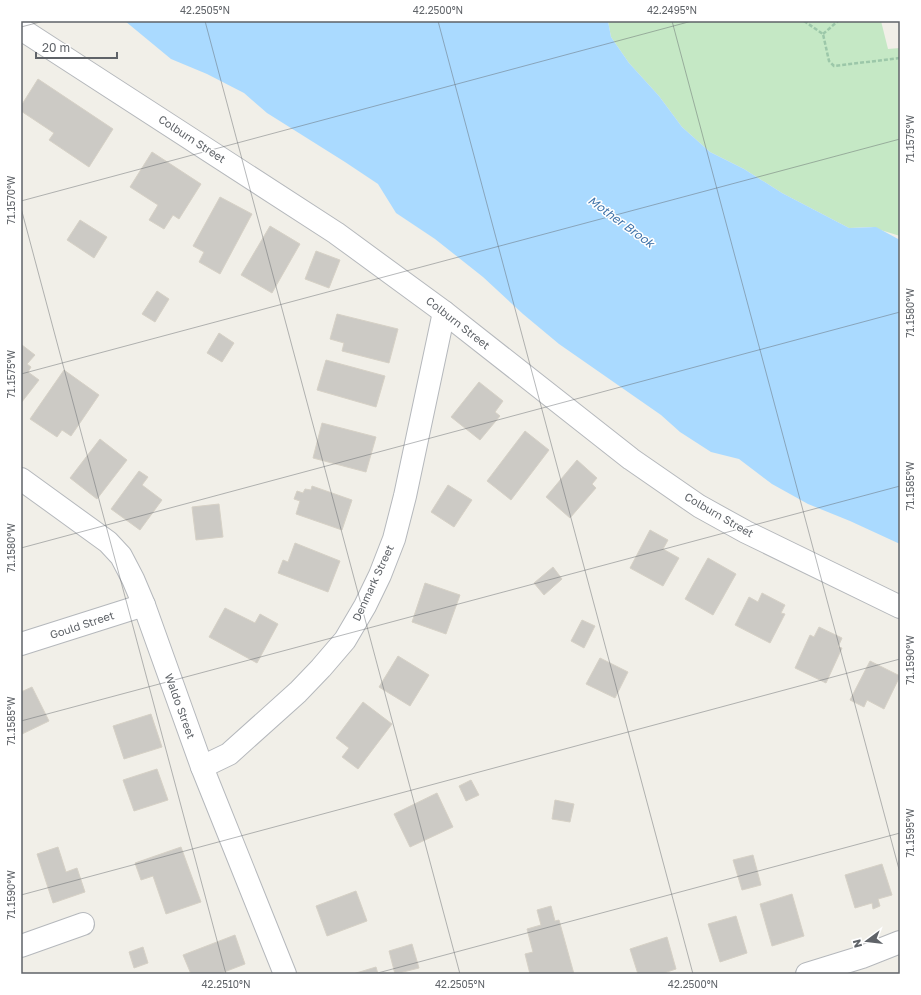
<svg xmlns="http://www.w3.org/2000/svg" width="921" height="995" font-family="'Golos Text',sans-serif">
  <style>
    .green { fill: #c5e8c5 }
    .water { fill: #aadaff }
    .building { fill: #cccac5; stroke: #d6d1c6 }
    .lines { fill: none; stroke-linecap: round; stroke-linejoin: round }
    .street-casing { stroke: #b5b8bc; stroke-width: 24 }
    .path { stroke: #9cc7a9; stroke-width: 2.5; stroke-dasharray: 4 2; stroke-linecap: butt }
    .street { stroke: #fff; stroke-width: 22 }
    .ticks { fill: none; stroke: #5f6368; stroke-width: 1; stroke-opacity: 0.45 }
    .labels { text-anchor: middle; stroke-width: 3; stroke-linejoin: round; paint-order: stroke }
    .street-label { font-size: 11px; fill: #5f6368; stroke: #fff }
    .water-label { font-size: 12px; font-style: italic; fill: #4174aa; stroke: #fff }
    .neatline { fill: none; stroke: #5f6368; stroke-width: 1.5 }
    .ticks-label { font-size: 10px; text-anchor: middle; fill: #5f6368 }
  </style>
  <rect width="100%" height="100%" fill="#f1efe8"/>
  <path class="green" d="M608 21H881L888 49 900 48V236L871 227 849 228 782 193 744 169 710 152 682 127 659 96 629 63 611 37Z"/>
  <path class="water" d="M125 21H608L611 37 629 63 659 96 682 127 710 152 744 169 782 193 849 228 876 227 900 240V544L850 521 808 504 772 484 739 459 711 452 680 432 661 415 559 344 523 314 483 277 435 239 396 213 378 184 345 162 267 113 244 93 207 74 171 59Z"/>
  <g class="building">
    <path d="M38 79 113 129 89 167 49 140 54 133 21 111V106Z"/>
    <path d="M152 152 201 184 179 219 173 215 164 229 149 220 158 205 130 187Z"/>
    <path d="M220 197 252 214 220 274 199 262 204 252 193 246Z"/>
    <path d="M80 220 107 237 94 258 67 240Z"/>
    <path d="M270 226 300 244 272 293 241 275Z"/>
    <path d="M316 251 340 260 329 288 305 279Z"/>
    <path d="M157 291 169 299 155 322 142 314Z"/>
    <path d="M337 314 398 329 389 363 342 351 344 343 330 339Z"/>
    <path d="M219 333 234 343 222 362 207 353Z"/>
    <path d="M22 345 35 355 27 364 31 367 28 372 39 380 21 403V347Z"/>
    <path d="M326 360 385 376 376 407 317 390Z"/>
    <path d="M64 370 99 395 71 436 62 430 57 437 30 419Z"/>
    <path d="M479 382 503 401 495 412 500 416 480 440 451 417Z"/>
    <path d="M322 423 376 437 366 472 313 458Z"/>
    <path d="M525 431 549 450 511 500 487 481Z"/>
    <path d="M100 439 127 460 97 499 70 478Z"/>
    <path d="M577 460 597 478 592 484 596 488 570 518 546 497Z"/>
    <path d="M139 471 148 477 142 485 162 500 140 530 111 509Z"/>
    <path d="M448 485 472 500 454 527 431 512Z"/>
    <path d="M312 486 352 500 342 530 296 514 300 501 294 499 297 491 303 493 305 489 311 490Z"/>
    <path d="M219 504 223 537 196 540 192 507Z"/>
    <path d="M650 530 668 540 663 549 679 558 663 586 630 568Z"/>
    <path d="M295 543 340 561 328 592 278 573 283 560 288 562Z"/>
    <path d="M708 558 736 574 713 615 685 599Z"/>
    <path d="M553 567 562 579 544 595 534 583Z"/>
    <path d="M425 583 460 595 446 634 412 622Z"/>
    <path d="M762 593 785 605 781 613 785 614 770 643 735 625 749 597 758 602Z"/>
    <path d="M225 608 255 623 260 614 278 624 257 663 209 637Z"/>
    <path d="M582 620 595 626 584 648 571 641Z"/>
    <path d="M819 627 842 638 838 647 842 648 826 683 795 668 810 635 814 637Z"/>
    <path d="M398 656 429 675 410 706 379 687Z"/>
    <path d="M600 658 628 672 615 698 586 684Z"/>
    <path d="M870 661 900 676 884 709 867 700 864 707 850 700Z"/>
    <path d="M32 687 49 721 22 734 21 731V692Z"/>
    <path d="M363 702 392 724 358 769 342 757 349 748 336 738Z"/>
    <path d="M151 714 162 747 124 759 113 726Z"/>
    <path d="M157 769 168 800 134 811 123 780Z"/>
    <path d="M471 780 479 795 466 801 459 786Z"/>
    <path d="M437 793 453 827 410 847 394 814Z"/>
    <path d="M555 800 574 804 570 822 552 819Z"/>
    <path d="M58 847 66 872 77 868 85 892 53 903 37 854Z"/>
    <path d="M181 847 201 902 166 914 153 876 141 880 135 863Z"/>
    <path d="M753 855 761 885 742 890 733 860Z"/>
    <path d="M882 864 892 895 878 899 880 906 873 909 872 903 855 908 845 875Z"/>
    <path d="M356 891 367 921 327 936 316 906Z"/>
    <path d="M792 894 804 936 772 946 760 904Z"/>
    <path d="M551 906 555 921 559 920 574 974H530L525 954 533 952 527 929 541 925 537 910Z"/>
    <path d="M736 916 747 953 720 962 708 924Z"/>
    <path d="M235 935 245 964 219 974H191L183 955Z"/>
    <path d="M667 937 676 969 661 974H638L630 949Z"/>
    <path d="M412 944 419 968 395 974 389 951Z"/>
    <path d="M143 947 148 963 134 968 129 952Z"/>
    <path d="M376 967 378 974H353Z"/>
  </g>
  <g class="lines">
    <g class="street-casing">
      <g id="street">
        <path d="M21 29 336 233 444 312 631 459 699 506 746 532 900 607"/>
        <path d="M21 479 108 542 121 556 133 579 144 605 202 767 285 974"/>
        <path d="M21 644 144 605"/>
        <path d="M202 767 229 754 298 692 321 668 345 640 365 606 380 575 394 539 405 496 444 312"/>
        <path d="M21 946 83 924"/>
        <path d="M807 974 862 957 900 942"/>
      </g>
    </g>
    <g class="path">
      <path d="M804 21 823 34 829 61 834 66 900 58"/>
      <path d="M823 34 838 21"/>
    </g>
    <use href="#street" class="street"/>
  </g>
  <path class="ticks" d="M205 21 460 974M438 21 693 974M672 21 900 873M21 27 44 21M21 201 692 21M21 208 226 974M21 374 900 139M21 548 900 312M21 721 900 486M21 895 900 659M374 974 900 833"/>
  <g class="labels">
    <g class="street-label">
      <text transform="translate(192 139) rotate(33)" y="4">Colburn Street</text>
      <text transform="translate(458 323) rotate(38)" y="4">Colburn Street</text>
      <text transform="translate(719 515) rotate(30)" y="4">Colburn Street</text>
      <text transform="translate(373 583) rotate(-65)" y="4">Denmark Street</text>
      <text transform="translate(82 625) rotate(-18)" y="4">Gould Street</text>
      <text transform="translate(180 706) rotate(70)" y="4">Waldo Street</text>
    </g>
    <g class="water-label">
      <text transform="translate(621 222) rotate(36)" y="4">Mother Brook</text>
    </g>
  </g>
  <rect width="921" height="995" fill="none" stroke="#ffffff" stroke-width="44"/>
  <g transform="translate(867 941) rotate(255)" stroke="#ffffff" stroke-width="3" paint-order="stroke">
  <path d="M0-3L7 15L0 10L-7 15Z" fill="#5f6368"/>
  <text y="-6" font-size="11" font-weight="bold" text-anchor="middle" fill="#5f6368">N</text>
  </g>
  <path d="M36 52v6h81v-6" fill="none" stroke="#5f6368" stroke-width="2"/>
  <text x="42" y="52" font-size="12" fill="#5f6368" stroke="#ffffff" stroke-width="3" paint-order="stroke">20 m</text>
  <rect x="22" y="22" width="877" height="951" class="neatline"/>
  <g class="ticks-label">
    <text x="205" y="14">42.2505°N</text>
    <text x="438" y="14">42.2500°N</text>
    <text x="672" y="14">42.2495°N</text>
    <text transform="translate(910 139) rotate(-90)" y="4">71.1575°W</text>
    <text transform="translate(11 200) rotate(-90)" y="4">71.1570°W</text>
    <text transform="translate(910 313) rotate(-90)" y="4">71.1580°W</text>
    <text transform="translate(11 374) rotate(-90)" y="4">71.1575°W</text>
    <text transform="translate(910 486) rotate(-90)" y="4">71.1585°W</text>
    <text transform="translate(11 548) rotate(-90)" y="4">71.1580°W</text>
    <text transform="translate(910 660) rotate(-90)" y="4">71.1590°W</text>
    <text transform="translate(11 721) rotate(-90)" y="4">71.1585°W</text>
    <text transform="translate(910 833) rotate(-90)" y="4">71.1595°W</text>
    <text transform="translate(11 895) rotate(-90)" y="4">71.1590°W</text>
    <text x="226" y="988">42.2510°N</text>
    <text x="460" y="988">42.2505°N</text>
    <text x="693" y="988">42.2500°N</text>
  </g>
</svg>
